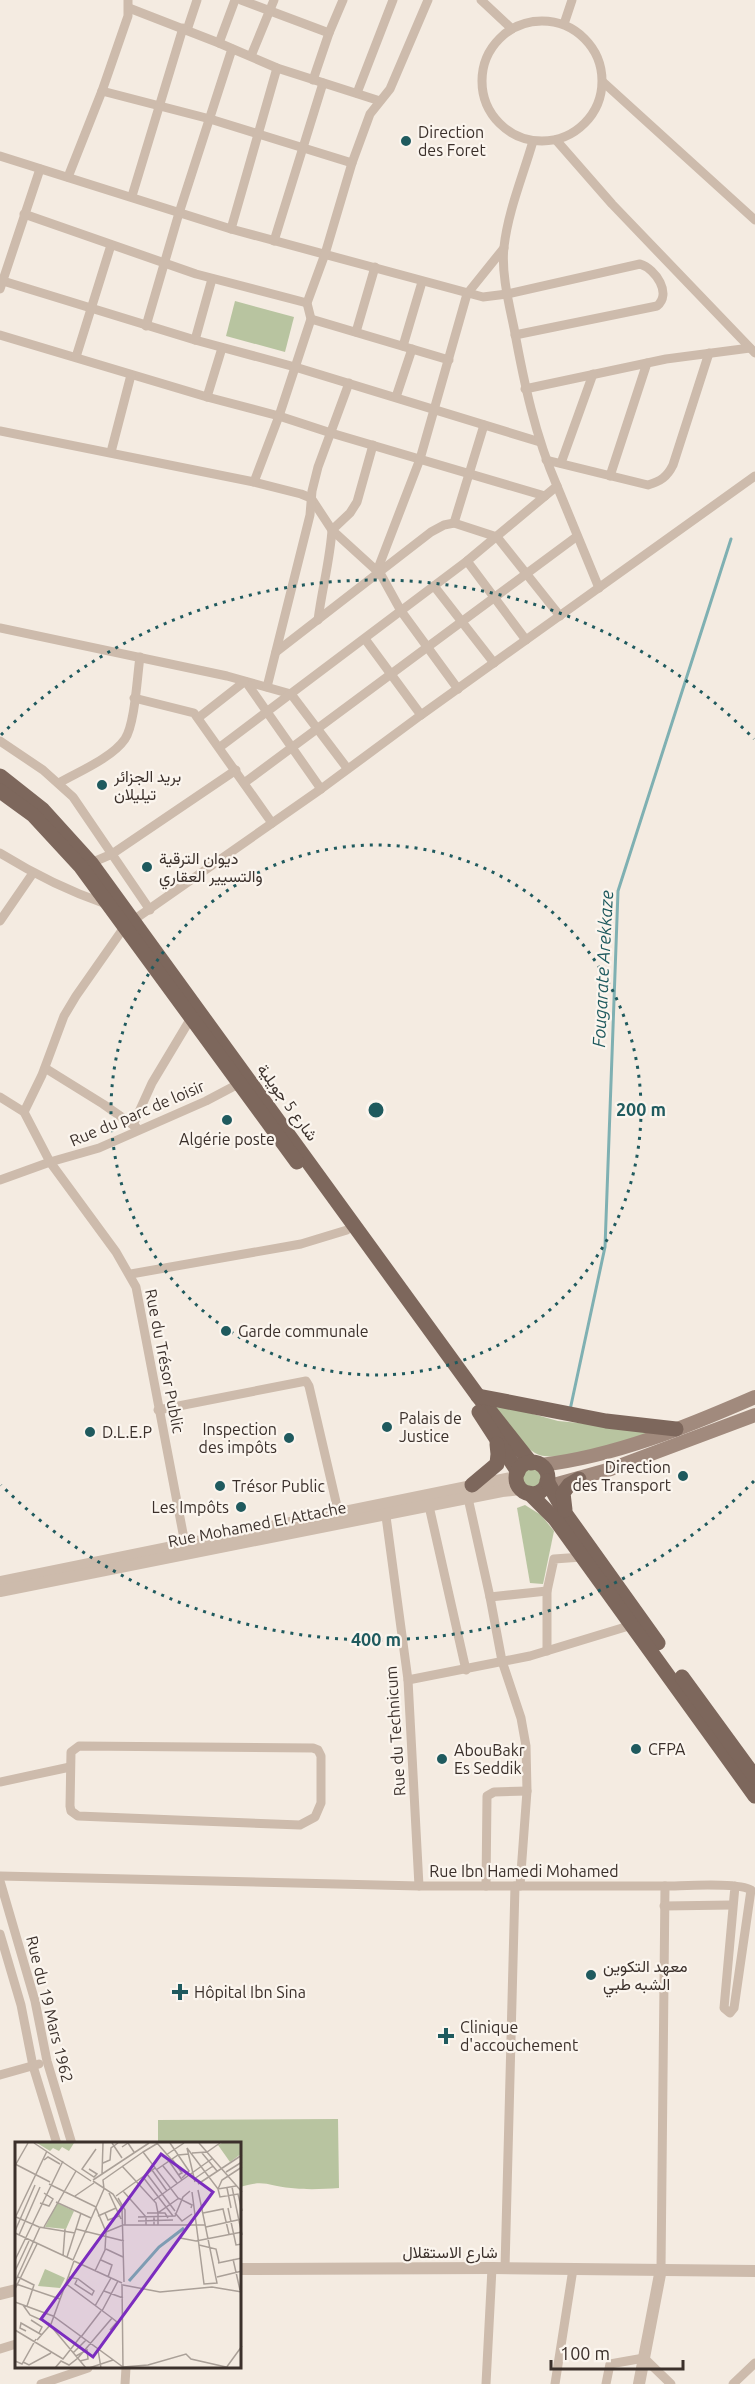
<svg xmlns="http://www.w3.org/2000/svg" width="755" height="2384" font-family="Ubuntu,Vazirmatn,sans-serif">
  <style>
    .green { fill: #b8c4a0 }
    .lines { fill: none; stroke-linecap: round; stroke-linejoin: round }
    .stream { stroke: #7fb0b2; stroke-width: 3 }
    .minor { stroke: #cdbbac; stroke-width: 9 }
    .tertiary { stroke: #cdbbac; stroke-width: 12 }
    .secondary { stroke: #a18a7d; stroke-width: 14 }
    .primary { stroke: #7d675c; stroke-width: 15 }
    .ring { fill: none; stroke: #1f5a5e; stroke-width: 3; stroke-dasharray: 3 6 }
    .poi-dot { fill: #1f5a5e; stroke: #fbf5ee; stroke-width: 2 }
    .labels { text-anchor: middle; stroke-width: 4.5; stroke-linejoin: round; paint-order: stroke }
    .poi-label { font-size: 16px; fill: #3b302b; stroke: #fbf5ee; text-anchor: start }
    .street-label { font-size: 16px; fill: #3b302b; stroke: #fbf5ee }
    .water-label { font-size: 18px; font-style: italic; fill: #1f5a5e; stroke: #fbf5ee }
    .inset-river { fill: none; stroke: #7fb0b2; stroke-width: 3 }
    .inset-road { fill: none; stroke: #aaa098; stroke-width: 1.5 }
    .view { fill: #7b2cbf; fill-opacity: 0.15; stroke: #7b2cbf; stroke-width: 3 }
    .inset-edge { fill: none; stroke: #3b302b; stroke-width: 3 }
    .centre { fill: #1f5a5e; stroke: #fbf5ee; stroke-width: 3 }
    .ring-label { font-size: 18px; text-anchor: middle; font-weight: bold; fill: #1f5a5e; stroke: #fbf5ee; stroke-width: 4.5; stroke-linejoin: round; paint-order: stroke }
  </style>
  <rect width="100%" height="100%" fill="#f4ebe1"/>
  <g class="green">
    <path d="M235 301 294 317 285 352 226 336Z"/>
    <path d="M487 1401 558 1421 662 1431C638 1439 555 1466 535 1453 516 1441 502 1419 487 1401Z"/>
    <circle cx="532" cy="1478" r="9"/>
    <path d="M525 1505 541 1515 554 1531 543 1584 530 1583 517 1508Z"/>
    <path d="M338 2119 339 2188C323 2189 308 2190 291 2188 268 2186 265 2179 240 2187V2144H158V2120Z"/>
  </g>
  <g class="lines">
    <path class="stream" d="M570 1410 605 1247 618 891 731 539"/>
    <g class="minor">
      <path d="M241 0 329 33 313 80"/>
      <path d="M481 0 512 29"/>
      <path d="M129 8 219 43 277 68 380 101"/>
      <circle cx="542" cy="81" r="60"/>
      <path d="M564 24 572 0"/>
      <path d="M187 30 197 0"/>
      <path d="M329 33 343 0"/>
      <path d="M219 43 235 0"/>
      <path d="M251 56 274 0"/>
      <path d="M603 82 755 220"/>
      <path d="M102 91 210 119 352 163"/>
      <path d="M357 93 393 0"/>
      <path d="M556 140 612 204 755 353"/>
      <path d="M0 156 231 229 483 297 507 294 640 264C656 269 672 294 657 306L515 335"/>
      <path d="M68 177 102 91 128 16V0"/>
      <path d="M132 196 183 28"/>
      <path d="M24 214 196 274 307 303"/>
      <path d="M231 229 277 68"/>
      <path d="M274 241 323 83"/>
      <path d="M3 281 195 340 295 367 540 442"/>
      <path d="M0 289 40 169"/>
      <path d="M311 319 449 360"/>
      <path d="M146 326 179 213 232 49"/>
      <path d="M356 332 375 267"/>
      <path d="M0 335 207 397 279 416 331 433 545 496"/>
      <path d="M195 340 212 279"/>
      <path d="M403 346 422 282"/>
      <path d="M76 357 111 245"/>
      <path d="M525 389 666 359 750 348"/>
      <path d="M207 397 222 348"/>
      <path d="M396 397 412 349"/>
      <path d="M0 431 254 482 301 494 311 498 332 530 377 571"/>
      <path d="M111 452 131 375"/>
      <path d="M546 460 648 485C661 481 667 477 673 465L709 353"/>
      <path d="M561 463 593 374"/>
      <path d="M610 476 647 363"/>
      <path d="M254 482 279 416 311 319 307 303 325 254 352 163 370 114 390 89 428 0"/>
      <path d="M557 486 599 588"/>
      <path d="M454 523 484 425"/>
      <path d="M467 561 526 640"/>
      <path d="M434 586 494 663"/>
      <path d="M318 620C322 589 330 560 332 530L350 513 357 502 373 445"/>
      <path d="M0 628 227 676 291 694 347 768"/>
      <path d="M276 652 431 532 444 525 454 523 497 537 560 616"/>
      <path d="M246 682 321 789"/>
      <path d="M267 687 310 515 312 491 318 467 349 383"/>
      <path d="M458 689 401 611 380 573 377 571 420 459 467 294 504 248"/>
      <path d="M134 698 194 713 272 823"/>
      <path d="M421 715 755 476"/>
      <path d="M198 718 244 682"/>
      <path d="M0 741 43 770 73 797 150 910"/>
      <path d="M220 747 467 561 557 486C535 435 524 383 514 328 509 304 501 272 504 247 508 211 523 176 533 141"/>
      <path d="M59 783C78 772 112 758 125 739 135 724 137 677 140 657"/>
      <path d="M244 783 576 537"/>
      <path d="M0 853C34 874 68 891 106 904"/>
      <path d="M91 863 112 854 236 770"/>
      <path d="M0 921 33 873"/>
      <path d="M45 1068 103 1104 136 1127"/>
      <path d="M0 1097 24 1112 50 1162 116 1252 136 1287 186 1549"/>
      <path d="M24 1112 42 1075 64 1016 76 996 125 926 321 789 421 715 365 639"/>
      <path d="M133 1125 152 1083 191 1018"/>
      <path d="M0 1180 50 1162 99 1148 206 1101 242 1082"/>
      <path d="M131 1274 301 1244 347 1230"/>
      <path d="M158 1410 306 1381 309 1386 340 1519"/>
      <path d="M468 1498 490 1597 502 1661 521 1718 526 1746 527 1791 520 1886"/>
      <path d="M429 1506 466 1670"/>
      <path d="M385 1509 408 1680 419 1886"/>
      <path d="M490 1597 547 1591"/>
      <path d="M547 1651V1591L554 1559 582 1557"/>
      <path d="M408 1680 530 1656 632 1625"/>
      <path d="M79 1746 313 1748 318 1750 321 1756V1803L315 1817 300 1825 78 1816 71 1811 70 1806 71 1752Z"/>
      <path d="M0 1782 70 1767"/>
      <path d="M0 1876 419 1886H665L661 2269"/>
      <path d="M0 1881 35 2001 47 2061 72 2144"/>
      <path d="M486 1886 487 1796 494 1792 527 1791"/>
      <path d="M665 1886C682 1886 739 1882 751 1890L734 2008 730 2013 724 2008 735 1886"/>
      <path d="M664 1906 732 1905"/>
      <path d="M0 1934 21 2005 33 2066 57 2144"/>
      <path d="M0 2075 39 2064"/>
      <path d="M505 2268 515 1886"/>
      <path d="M0 2349 16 2344"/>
      <path d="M41 2384 88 2368"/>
      <path d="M125 2384 126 2368"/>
      <path d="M486 2384 492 2268"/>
      <path d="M555 2384 573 2269"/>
      <path d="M606 2384 610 2364 644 2358 671 2384"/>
      <path d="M733 2384 755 2363"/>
    </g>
    <g class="tertiary">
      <path d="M0 1582 516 1477"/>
      <path d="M0 1591 502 1491 521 1489"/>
      <path d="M240 2269 492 2268 755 2271"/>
      <path d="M0 2294 16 2290"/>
      <path d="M639 2384 661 2269"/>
    </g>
    <g class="secondary">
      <path d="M541 1465C616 1456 686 1427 755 1397"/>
      <path d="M550 1486 611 1469 755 1415"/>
    </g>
    <g class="primary">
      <path d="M0 776 43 810 91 863 478 1396 531 1463"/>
      <path d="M0 791 33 815 81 867 297 1162"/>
      <path d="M478 1396 606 1421 676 1429"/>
      <path d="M479 1412 518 1472"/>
      <circle cx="532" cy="1478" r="16"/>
      <path d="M547 1481 565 1513 658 1643"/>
      <path d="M472 1485 497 1464 498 1454 497 1444"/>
      <path d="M529 1493 555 1519 755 1796"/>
      <path d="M565 1510 563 1493 569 1485 579 1479"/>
      <path d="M682 1677 755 1777"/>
    </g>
  </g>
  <g class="ring">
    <circle cx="376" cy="1110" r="265"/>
    <path d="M754 1481A530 530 0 0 1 1 1485M1 735A530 530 0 0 1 754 739"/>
  </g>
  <g class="poi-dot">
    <circle cx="406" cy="141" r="6"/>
    <circle cx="102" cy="785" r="6"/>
    <circle cx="147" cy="867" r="6"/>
    <circle cx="227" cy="1120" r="6"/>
    <circle cx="226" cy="1331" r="6"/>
    <circle cx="387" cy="1427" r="6"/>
    <circle cx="90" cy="1432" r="6"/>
    <circle cx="289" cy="1438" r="6"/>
    <circle cx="683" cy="1476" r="6"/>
    <circle cx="220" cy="1486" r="6"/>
    <circle cx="241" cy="1507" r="6"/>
    <circle cx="636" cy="1749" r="6"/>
    <circle cx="442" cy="1759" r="6"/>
    <circle cx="591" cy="1975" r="6"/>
    <path d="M177 1983h6v6h6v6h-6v6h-6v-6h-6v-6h6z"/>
    <path d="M443 2027h6v6h6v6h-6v6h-6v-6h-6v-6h6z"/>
  </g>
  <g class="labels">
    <g class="poi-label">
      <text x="418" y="138">Direction<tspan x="418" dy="18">des Foret</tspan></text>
      <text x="114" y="782">بريد الجزائر<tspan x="114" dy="18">تيليلان</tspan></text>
      <text x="159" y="864">ديوان الترقية<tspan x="159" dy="18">والتسيير العقاري</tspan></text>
      <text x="227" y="1145" text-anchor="middle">Algérie poste</text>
      <text x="238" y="1337">Garde communale</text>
      <text x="399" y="1424">Palais de<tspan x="399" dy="18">Justice</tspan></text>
      <text x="277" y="1435" text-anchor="end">Inspection<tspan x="277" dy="18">des impôts</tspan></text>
      <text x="102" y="1438">D.L.E.P</text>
      <text x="671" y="1473" text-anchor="end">Direction<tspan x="671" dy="18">des Transport</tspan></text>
      <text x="232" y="1492">Trésor Public</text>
      <text x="229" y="1513" text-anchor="end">Les Impôts</text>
      <text x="648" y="1755">CFPA</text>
      <text x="454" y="1756">AbouBakr<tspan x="454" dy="18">Es Seddik</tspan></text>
      <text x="603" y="1972">معهد التكوين<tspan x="603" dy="18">الشبه طبي</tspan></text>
      <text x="194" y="1998">Hôpital Ibn Sina</text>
      <text x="460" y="2033">Clinique<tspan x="460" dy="18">d'accouchement</tspan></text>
    </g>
    <g class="street-label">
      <text transform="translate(288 1102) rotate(54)" y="6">شارع 5 جويلية</text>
      <text transform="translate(137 1113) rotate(-23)" y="6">Rue du parc de loisir</text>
      <text transform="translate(165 1361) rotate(79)" y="6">Rue du Trésor Public</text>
      <text transform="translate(257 1524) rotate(-11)" y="6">Rue Mohamed El Attache</text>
      <text transform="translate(395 1731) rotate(-94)" y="6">Rue du Technicum</text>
      <text x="524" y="1877">Rue Ibn Hamedi Mohamed</text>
      <text transform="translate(50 2009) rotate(76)" y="6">Rue du 19 Mars 1962</text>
      <text x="450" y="2258">شارع الاستقلال</text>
    </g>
    <g class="water-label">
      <text transform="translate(603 969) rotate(-87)" y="6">Fougarate Arekkaze</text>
    </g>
  </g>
  <g transform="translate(15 2142)">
    <rect width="226" height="226" fill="#f4ebe1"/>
    <path d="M22 1H59L54 9 47 5 44 9 38 6 35 9ZM207 1H226V12L215 20 203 3ZM42 61 59 69 51 87 30 85ZM30 127 50 136 45 146 23 144Z" fill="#b8c4a0"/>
    <path class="inset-river" d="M114 139 144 105 169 86"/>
    <path class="inset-road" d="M19 1 76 39M97 1 107 16M142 1 156 17M143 1 128 10 163 56 177 63 176 66M155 1 174 29 167 36M184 1 227 50M107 5 113 1 119 10M177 11 192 10 205 1M187 11 202 29M151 13 169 1M157 17 167 31 163 33M29 18 33 15 45 22M154 19 167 38M88 21 95 18 96 6 103 1M0 22 35 40M1 22 13 1M107 24 141 61 143 71M148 24 162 41M227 25 207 38 203 47 205 55 223 52 227 69M74 27 82 32 79 35 67 27 81 7M137 28 152 49M141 28 163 13 174 12M211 30 227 20M87 32 88 1M132 32 160 69M128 35 158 74M179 37 198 24M78 38 134 1M78 39 98 52 107 66 109 140M180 40 172 6 203 47 221 44M34 42 81 65M183 42 227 13M217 45 227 93M212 46 216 66M108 49 131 75V83M177 50 189 142 202 141 183 48M94 51 106 77M60 54 79 41M101 54 140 26M103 56 110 68V83M139 58 198 16M41 60 76 76M25 61 34 64 38 57 29 51M213 66 221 103 227 102M90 71 93 78 104 74M132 71H150L153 76M160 71 167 79 177 72M188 71 208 67 214 92M83 74 101 66M1 75 24 85 60 91M123 75 160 74 168 55 175 49M0 76 32 9M123 79 158 78M139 83H190M143 83V71L164 56M29 85 61 29M191 85 227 77M61 87 109 99M0 89 20 43M91 90 108 83H139V75M0 91 58 118M4 93 25 45M165 96 181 99 227 90M184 103 201 107 204 120M91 107 108 115M48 114 50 87M52 115 66 71M218 117 225 148M0 118 48 19M58 118 89 47 88 38 128 10M86 118 97 123 93 135M59 119 107 141M203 121 227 116M0 129 14 99M80 129 90 108 91 90 81 66M3 135 19 143 12 164M54 135 63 137 79 149 77 153 60 142 62 138M202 135 227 129M0 140 25 85M1 142 45 157M107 142 108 226M108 143 145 150 197 145 227 150M0 147 22 102M89 149 108 156M0 160 38 174 108 225 133 223 171 212 176 217 211 225M8 163 15 173 35 182M80 164 96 136M87 169 103 139M97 176 102 180 103 181 95 188 102 180M16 178 27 185 24 191M35 183 71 226M0 188 48 217 66 194M11 189 5 186 6 181 27 193M66 195 86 169M22 198 36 182 59 119M83 208 86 226M58 211 71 198M61 214 72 208 73 217 65 219M0 219 7 222 21 197M8 220 14 223 36 211M40 226 46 219 54 223 63 216 97 176 50 141M74 226 98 218M211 226 227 204"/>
    <path class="view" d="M146 12 198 50 78 215 26 177Z"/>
    <rect width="226" height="226" class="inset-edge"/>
  </g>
  <circle cx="376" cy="1110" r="9" class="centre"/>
  <g class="ring-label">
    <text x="641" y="1116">200 m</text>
    <text x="376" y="1646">400 m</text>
  </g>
  <path d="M551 2360v9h132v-9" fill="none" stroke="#3b302b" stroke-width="3"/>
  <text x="560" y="2360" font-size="18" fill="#3b302b" stroke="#fbf5ee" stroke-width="4.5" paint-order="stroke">100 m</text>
</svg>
